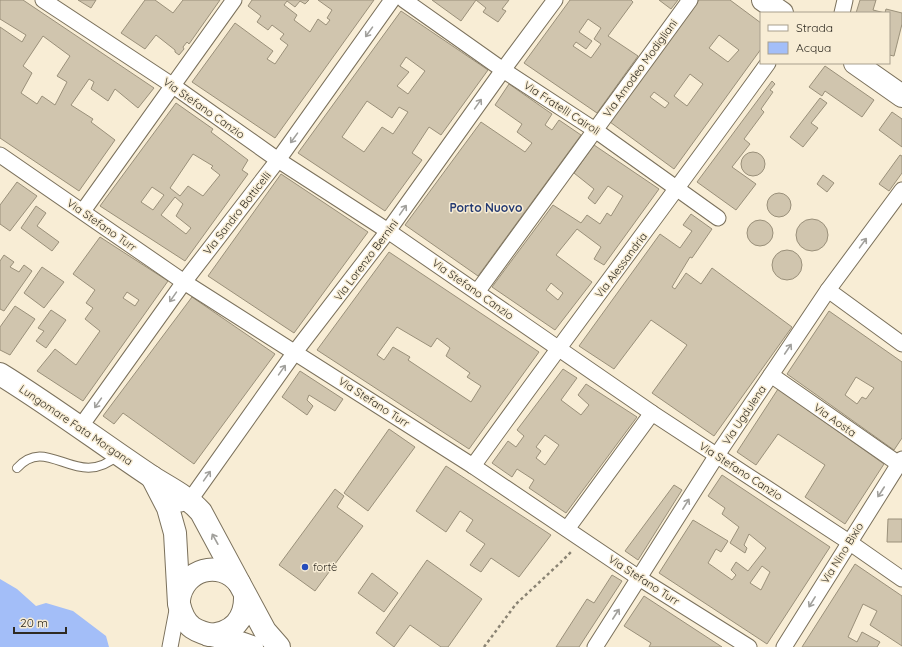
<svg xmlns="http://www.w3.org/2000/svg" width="902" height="647" font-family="Quicksand,sans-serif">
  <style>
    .water { fill: #a3bef8 }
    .building { fill: #d0c5ae; stroke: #9a907a; fill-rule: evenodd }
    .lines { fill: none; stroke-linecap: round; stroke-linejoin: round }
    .lane-casing { stroke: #7b715c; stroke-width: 10 }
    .street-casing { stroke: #7b715c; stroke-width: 17 }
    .secondary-casing { stroke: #7b715c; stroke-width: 24 }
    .path { stroke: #8a8373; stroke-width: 2.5; stroke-dasharray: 3 3; stroke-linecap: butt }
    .lane { stroke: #fff; stroke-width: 8 }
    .street { stroke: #fff; stroke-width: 15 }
    .secondary { stroke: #fff; stroke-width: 22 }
    .oneway { stroke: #a1a09c }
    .poi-dot { fill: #264dbc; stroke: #f8edd5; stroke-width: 1.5 }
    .labels { text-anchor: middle; stroke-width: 3; stroke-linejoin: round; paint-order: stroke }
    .street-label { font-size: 11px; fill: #2f2b22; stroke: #f8edd5 }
    .poi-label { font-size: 11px; fill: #2f2b22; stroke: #f8edd5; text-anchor: start }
    .neighbourhood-label { font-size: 12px; font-weight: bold; fill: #243a72; stroke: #f8edd5 }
  </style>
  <rect width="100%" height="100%" fill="#f8edd5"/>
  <path class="water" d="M0 579 17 589 36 606 46 603 73 611 106 636 109 647H0Z"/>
  <g class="building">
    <path d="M0 0H23L154 88 138 108 115 89 108 101 91 89 94 82 89 79 71 105 93 119 91 122 115 140 79 191 0 138V27L22 42 26 35 0 19ZM43 36 70 56 57 76 67 82 55 105 42 96 37 104 21 93 32 73 23 66Z"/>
    <path d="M78 0H96L91 8Z"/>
    <path d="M145 0H155L173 13 183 0H220L189 44 187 42 183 47 184 49 179 55 175 52V50L156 35 145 49 121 33Z"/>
    <path d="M252 0H309L305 4 300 1 295 7 287 1 284 5 297 15 294 20 310 32 318 19 326 25 330 20 327 18 332 10 318 0H374L275 138 192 82 235 23 273 51 267 59 275 64 288 45 280 39 284 34 272 25 268 30 257 22 261 16 248 6Z"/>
    <path d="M432 0H476L461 21Z"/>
    <path d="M476 0H509L502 9 506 11 498 22 483 12 486 8Z"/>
    <path d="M570 0H631L633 2 608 36 638 56 597 113 524 63ZM588 19 601 28 594 39 601 44 591 58 573 46 576 42 586 49 592 41 579 32Z"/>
    <path d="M659 0H678L671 9Z"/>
    <path d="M699 0H730L761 23V49L674 169 610 122ZM719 35 739 50 728 62 709 48ZM690 74 703 84 687 106 674 96ZM654 92 669 103 665 108 650 97Z"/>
    <path d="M860 0H876L873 10 885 13H856Z"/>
    <path d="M886 9 902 13V24L894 56 889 55V13H885Z"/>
    <path d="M401 11 488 70 441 135 429 127 412 153 422 160 385 211 298 153ZM406 57 425 71 408 94 397 86 409 72 400 66ZM367 101 392 118 399 107 408 112 393 134 382 127 364 152 342 137Z"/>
    <path d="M825 66 874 100 862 117 825 91 822 96 809 87Z"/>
    <path d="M772 81 775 84 770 90 773 92 761 109 764 112 744 139 750 144 732 167 756 184 736 210 697 182Z"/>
    <path d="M509 84 552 114 545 125 552 130 559 120 581 135 478 276 405 225 481 122 525 152 532 143 517 132 522 124 495 105Z"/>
    <path d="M820 98 827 103 811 123 818 128 803 147 790 137Z"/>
    <path d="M176 103 213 129 211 132 248 160 242 170 248 174 185 261 100 206ZM193 154 213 166 211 168 220 175 203 196 188 186 180 196 170 188ZM152 187 164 195 153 210 141 202ZM175 197 183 204 176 216 191 228 186 234 161 215Z"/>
    <path d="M892 112 902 119V147L879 130Z"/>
    <path d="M594 145 659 189 604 265 594 259 601 247 577 229 556 255 592 282 555 330 492 287 553 205 581 223 587 215 600 224 607 213 611 216 623 196 608 186 595 204 588 198 594 189 574 173ZM551 283 563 293 558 300 546 290Z"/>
    <circle cx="753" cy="164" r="12"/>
    <path d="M900 155 902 156V173L889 191 879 184Z"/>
    <path d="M281 174 368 232 294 333 208 276Z"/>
    <path d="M823 175 834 183 827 192 817 184Z"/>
    <path d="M17 182 37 196 10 231 0 224V205Z"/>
    <circle cx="779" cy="205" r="12"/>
    <path d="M36 206 46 213 37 226 59 242 52 251 21 228Z"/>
    <path d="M691 214 712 229 692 258 690 257 672 287 675 289 686 273 701 284 712 268 792 327 714 436 652 393 687 345 651 320 614 369 579 346 660 234 680 248 692 231 683 225Z"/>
    <circle cx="812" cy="235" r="16"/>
    <circle cx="760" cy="233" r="13"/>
    <path d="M100 237 168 281 83 401 37 371 55 349 76 365 100 331 85 319 93 308 86 303 95 290 73 274ZM127 292 139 300 135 306 123 298Z"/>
    <circle cx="787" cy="265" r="15"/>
    <path d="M389 252 539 352 469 449 317 350ZM397 327 431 347 437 338 450 348 446 356 470 373 467 377 481 386 471 402 408 360 410 357 393 347 384 360 377 355Z"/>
    <path d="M4 255 14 262 10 267 19 272 24 265 32 271 4 311 0 309V261Z"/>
    <path d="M42 267 64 282 44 308 24 293Z"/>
    <path d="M192 297 275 354 194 464 123 413 114 424 103 416Z"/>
    <path d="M15 306 35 319 10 355 0 350V327Z"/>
    <path d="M51 310 66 320 46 348 36 341 44 331 38 328Z"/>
    <path d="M829 311 902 362V438L894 450 787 374ZM856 377 874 388 866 399 862 397 857 404 845 395Z"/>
    <path d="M563 369 577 378 561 400 581 415 589 405 578 395 586 384 637 417 566 513 529 488 534 480 517 469 512 477 492 463 508 441 516 447 524 436 517 430ZM545 435 559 445 545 465 536 458 541 451 536 447Z"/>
    <path d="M300 371 343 399 335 411 309 395 307 400 313 406 307 415 282 397Z"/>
    <path d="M778 389 884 464 845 524 805 497 825 465 778 434 756 465 737 452Z"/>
    <path d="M389 429 415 447 368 511 344 493Z"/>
    <path d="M446 466 551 535 519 577 491 558 481 572 470 565 485 544 466 531 473 520 460 511 446 532 416 511Z"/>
    <path d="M722 475 830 547 767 644 659 573 693 520 728 541 721 552 716 549 708 563 732 580 736 575 731 570 736 562 748 571 766 548 749 534 744 545 747 548 745 553 730 543 739 527 722 514 725 508 708 496ZM762 566 770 572 761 590 750 583Z"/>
    <path d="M674 485 682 490 638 560 625 551Z"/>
    <path d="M335 489 344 496 337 507 363 526 315 591 279 565Z"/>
    <path d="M888 519H902V542H887Z"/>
    <path d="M427 560 482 599 448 647H441L410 625 394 647 376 633Z"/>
    <path d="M855 564 902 596V646L870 625 877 611 863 604 848 637 857 642 862 632 880 642 877 647H802Z"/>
    <path d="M372 573 398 593 384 612 358 593Z"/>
    <path d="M612 575 622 581 579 647H556L587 599 594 603Z"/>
    <path d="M644 596 722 647H649L651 643 624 626Z"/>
  </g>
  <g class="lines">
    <g class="lane-casing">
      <path id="lane" d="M17 468C48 433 77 492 118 455"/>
    </g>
    <g class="street-casing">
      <g id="street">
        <path d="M43 0 172 85 278 160 388 231 652 413 849 542 902 579"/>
        <path d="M404 0 503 70 595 130 718 218"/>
        <path d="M842 13 845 0"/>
        <path d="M0 155 184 282 473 466 639 578 749 647"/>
        <path d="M83 211 234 0"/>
        <path d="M828 290 902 344"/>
        <path d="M477 292 690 0"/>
        <path d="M771 375 899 464"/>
        <path d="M81 426 184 282 278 160 392 0"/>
        <path d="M473 466C570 331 671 198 768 63"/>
        <path d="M181 504 190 500 295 352 388 231 503 70 555 0"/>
        <path d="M567 529 652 413"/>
        <path d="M170 647 178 605"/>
        <path d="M595 647 717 455 828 290 902 190"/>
        <path d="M784 647 902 459"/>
      </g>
    </g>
    <g class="secondary-casing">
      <g id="secondary">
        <path d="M763 0 782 13"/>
        <path d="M855 63 902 96"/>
        <path d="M0 374C52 406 101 443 152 477 169 488 187 496 201 512L265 631 279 647"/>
        <path d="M152 477 168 508 175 533 179 604C186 634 202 632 228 639 236 641 244 644 252 647"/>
        <path d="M179 600C183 569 220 559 239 583"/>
        <path d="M208 635C233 634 246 619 245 595"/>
      </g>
    </g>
    <path class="path" d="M484 647 516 604 560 563 571 552"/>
    <use href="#lane" class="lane"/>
    <use href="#street" class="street"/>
    <use href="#secondary" class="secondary"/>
  </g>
  <defs><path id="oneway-shaft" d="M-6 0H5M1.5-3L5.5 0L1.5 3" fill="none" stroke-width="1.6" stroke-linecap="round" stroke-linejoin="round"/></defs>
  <g class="oneway">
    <use href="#oneway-shaft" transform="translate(369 32) rotate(126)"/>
    <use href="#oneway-shaft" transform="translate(478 104) rotate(-55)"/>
    <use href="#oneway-shaft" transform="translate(294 138) rotate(126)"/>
    <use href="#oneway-shaft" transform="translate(403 210) rotate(-55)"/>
    <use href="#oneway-shaft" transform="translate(863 243) rotate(-54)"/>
    <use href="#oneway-shaft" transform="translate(173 297) rotate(125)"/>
    <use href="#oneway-shaft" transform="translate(788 349) rotate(-56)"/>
    <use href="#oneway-shaft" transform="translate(282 370) rotate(-55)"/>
    <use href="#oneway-shaft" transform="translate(98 403) rotate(125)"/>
    <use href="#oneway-shaft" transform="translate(207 476) rotate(-55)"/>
    <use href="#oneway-shaft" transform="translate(881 492) rotate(123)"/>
    <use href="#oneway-shaft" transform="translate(686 504) rotate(-58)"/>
    <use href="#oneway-shaft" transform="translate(215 539) rotate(-119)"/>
    <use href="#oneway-shaft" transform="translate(812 602) rotate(122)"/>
    <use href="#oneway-shaft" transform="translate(616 614) rotate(-57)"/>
  </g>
  <circle class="poi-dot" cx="305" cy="567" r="4"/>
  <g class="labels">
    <g class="street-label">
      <text transform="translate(640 68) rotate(-54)" y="4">Via Amodeo Modigliani</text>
      <text transform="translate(204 108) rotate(35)" y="4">Via Stefano Canzio</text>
      <text transform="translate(562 108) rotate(33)" y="4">Via Fratelli Cairoli</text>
      <text transform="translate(237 213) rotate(-52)" y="4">Via Sandro Botticelli</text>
      <text transform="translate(102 225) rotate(35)" y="4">Via Stefano Turr</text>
      <text transform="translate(366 260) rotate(-53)" y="4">Via Lorenzo Bernini</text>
      <text transform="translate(621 265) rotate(-53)" y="4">Via Alessandria</text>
      <text transform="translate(473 289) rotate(35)" y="4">Via Stefano Canzio</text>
      <text transform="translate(374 402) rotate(33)" y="4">Via Stefano Turr</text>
      <text transform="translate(744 415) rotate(-56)" y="4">Via Ugdulena</text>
      <text transform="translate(835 420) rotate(35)" y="4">Via Aosta</text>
      <text transform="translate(76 425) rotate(34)" y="4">Lungomare Fata Morgana</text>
      <text transform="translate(741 471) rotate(33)" y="4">Via Stefano Canzio</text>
      <text transform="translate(842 553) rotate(-58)" y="4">Via Nino Bixio</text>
      <text transform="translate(644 580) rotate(33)" y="4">Via Stefano Turr</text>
    </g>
    <g class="poi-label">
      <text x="313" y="571">fortè</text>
    </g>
    <g class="neighbourhood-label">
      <text x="486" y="212">Porto Nuovo</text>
    </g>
  </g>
  <rect x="760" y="12" width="130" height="52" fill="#f8edd5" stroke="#a89f8d"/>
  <rect x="768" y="25" width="20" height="6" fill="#ffffff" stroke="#a89f8d"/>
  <text x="796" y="32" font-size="12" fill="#2f2b22">Strada</text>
  <rect x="768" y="42" width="20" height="12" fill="#a3bef8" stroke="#a89f8d"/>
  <text x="796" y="52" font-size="12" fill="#2f2b22">Acqua</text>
  <path d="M14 627v6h52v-6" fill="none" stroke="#2f2b22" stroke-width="2"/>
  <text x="20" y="627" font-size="12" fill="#2f2b22" stroke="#f8edd5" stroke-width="3" paint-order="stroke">20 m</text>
</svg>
